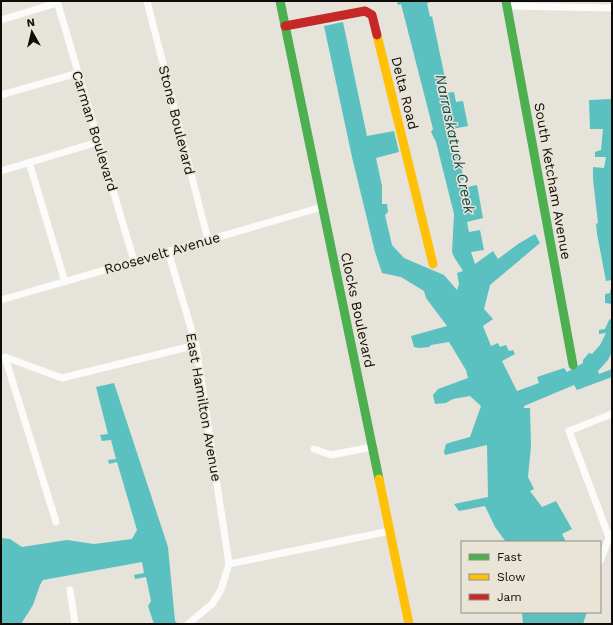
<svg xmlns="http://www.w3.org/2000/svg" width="613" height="625" font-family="'Work Sans',sans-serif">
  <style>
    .water { fill: #5ac1c0 }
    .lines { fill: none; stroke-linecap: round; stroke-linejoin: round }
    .street { stroke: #fbfbfa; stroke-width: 7 }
    .fast { stroke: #4caf50; stroke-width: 9 }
    .slow { stroke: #ffc107; stroke-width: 9 }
    .jam { stroke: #c62828; stroke-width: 9 }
    .labels { text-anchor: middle; stroke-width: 3; stroke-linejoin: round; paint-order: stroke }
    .street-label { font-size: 14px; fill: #0e0c08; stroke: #eae4d7 }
    .water-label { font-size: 15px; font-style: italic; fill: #0c4849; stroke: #eae4d7 }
  </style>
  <rect width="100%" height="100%" fill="#e6e3db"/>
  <g class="water">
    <path d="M397 1H430V2L427 3 430 17 432 16 446 83 437 85 439 94 454 92 456 102 463 101 468 126 447 130 449 133H453L455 142 452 144 453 154 458 153 464 180H461L463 188 477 185 483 218 467 222 469 232 480 230 484 250 471 252 475 264 493 251 498 259 518 244 535 234 540 243 490 285 484 309 493 319 483 326 491 346 498 343 500 347 506 345 509 351 513 350 515 354 502 361 517 391 539 383 537 377 564 368 567 372 583 363V360L589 353 592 354 600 345 606 333 599 334V330L605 329 609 320 611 319 612 317V352L608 360 598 371 599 374 612 369V377L577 390 574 385 524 406V408H530L531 446 528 477 534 489 530 491 542 507 556 501 572 529 562 534 566 542H506L495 527 485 506 459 511 454 504 488 497 487 445 445 455 444 452 446 444 452 442 470 437 481 406 470 396 453 399 446 403 435 404 433 395 438 389 468 378 466 370 449 342 431 345 429 347 419 348 414 347 411 336 447 326 426 298 424 291 401 277 382 273 375 252 352 157 324 26 343 22 367 136 394 131 399 152 376 158 382 186V204H387L388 212 385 215 392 245 404 258 444 275 457 290 459 284 457 273 463 271 454 257 452 252 454 214 436 142 431 132 433 129 401 4 398 5Z"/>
    <path d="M612 99V280L606 281 597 234 596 224 598 223 593 179V167L604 168 606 157H595V152L601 150 603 129H590L589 100Z"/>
    <path d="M610 290H612V304L605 303V294L610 293Z"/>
    <path d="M114 383 168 547 175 621 178 624H154L148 606 151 601 146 577 135 579 134 575 144 573 142 562 43 580 40 585 33 605 21 624H1V538L10 539 22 547 67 540 94 544 132 539 137 530 117 462 109 464 108 460 116 459 111 440 102 441 100 435 108 434 96 387Z"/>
    <path d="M522 612H587L583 624H523Z"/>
  </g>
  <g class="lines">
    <g class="street">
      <path d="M57 1 134 261"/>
      <path d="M147 1 208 240"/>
      <path d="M507 6 612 8"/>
      <path d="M1 20 57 3"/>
      <path d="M1 95 78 73"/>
      <path d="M29 162 65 282"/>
      <path d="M1 171 98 142"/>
      <path d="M168 251 196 345 229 564"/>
      <path d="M1 300 322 207"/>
      <path d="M5 357 62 378 196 345"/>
      <path d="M5 357 56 522"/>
      <path d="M314 449 331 455 372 447"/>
      <path d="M609 537 569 431 612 414"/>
      <path d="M600 561 611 533"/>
      <path d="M70 590 75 624"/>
      <path d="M188 624 212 604 221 590 229 564 390 531"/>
    </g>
    <g class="fast">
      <path d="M280 1 379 479"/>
      <path d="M506 1 573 365"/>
    </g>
    <g class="slow">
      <path d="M377 35 433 264"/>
      <path d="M379 479 409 624"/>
    </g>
    <path class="jam" d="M285 26 365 11 372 15 377 35"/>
  </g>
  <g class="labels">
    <g class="street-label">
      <text transform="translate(405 93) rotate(76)" y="5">Delta Road</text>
      <text transform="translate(177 120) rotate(76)" y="5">Stone Boulevard</text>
      <text transform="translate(95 131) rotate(73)" y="5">Carman Boulevard</text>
      <text transform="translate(553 181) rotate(80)" y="5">South Ketcham Avenue</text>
      <text transform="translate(162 253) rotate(-16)" y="5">Roosevelt Avenue</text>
      <text transform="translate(358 310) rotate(78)" y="5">Clocks Boulevard</text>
      <text transform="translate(204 407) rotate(80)" y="5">East Hamilton Avenue</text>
    </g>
    <g class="water-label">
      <text transform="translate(455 144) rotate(78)" y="5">Narraskatuck Creek</text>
    </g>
  </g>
  <rect width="613" height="625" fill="none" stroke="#0e0c08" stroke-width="4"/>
  <rect x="461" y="541" width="140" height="72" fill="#eae4d7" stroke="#928e84"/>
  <rect x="469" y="554" width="20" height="6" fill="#4caf50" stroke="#928e84"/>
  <text x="497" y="561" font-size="12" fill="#0e0c08">Fast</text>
  <rect x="469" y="574" width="20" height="6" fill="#ffc107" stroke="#928e84"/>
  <text x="497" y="581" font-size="12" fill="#0e0c08">Slow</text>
  <rect x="469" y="594" width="20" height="6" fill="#c62828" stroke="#928e84"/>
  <text x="497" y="601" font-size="12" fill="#0e0c08">Jam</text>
  <g transform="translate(32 32) rotate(352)" stroke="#eae4d7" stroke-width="3" paint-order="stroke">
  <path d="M0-3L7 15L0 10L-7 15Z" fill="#0e0c08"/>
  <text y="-6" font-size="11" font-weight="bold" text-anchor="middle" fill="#0e0c08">N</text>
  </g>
</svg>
